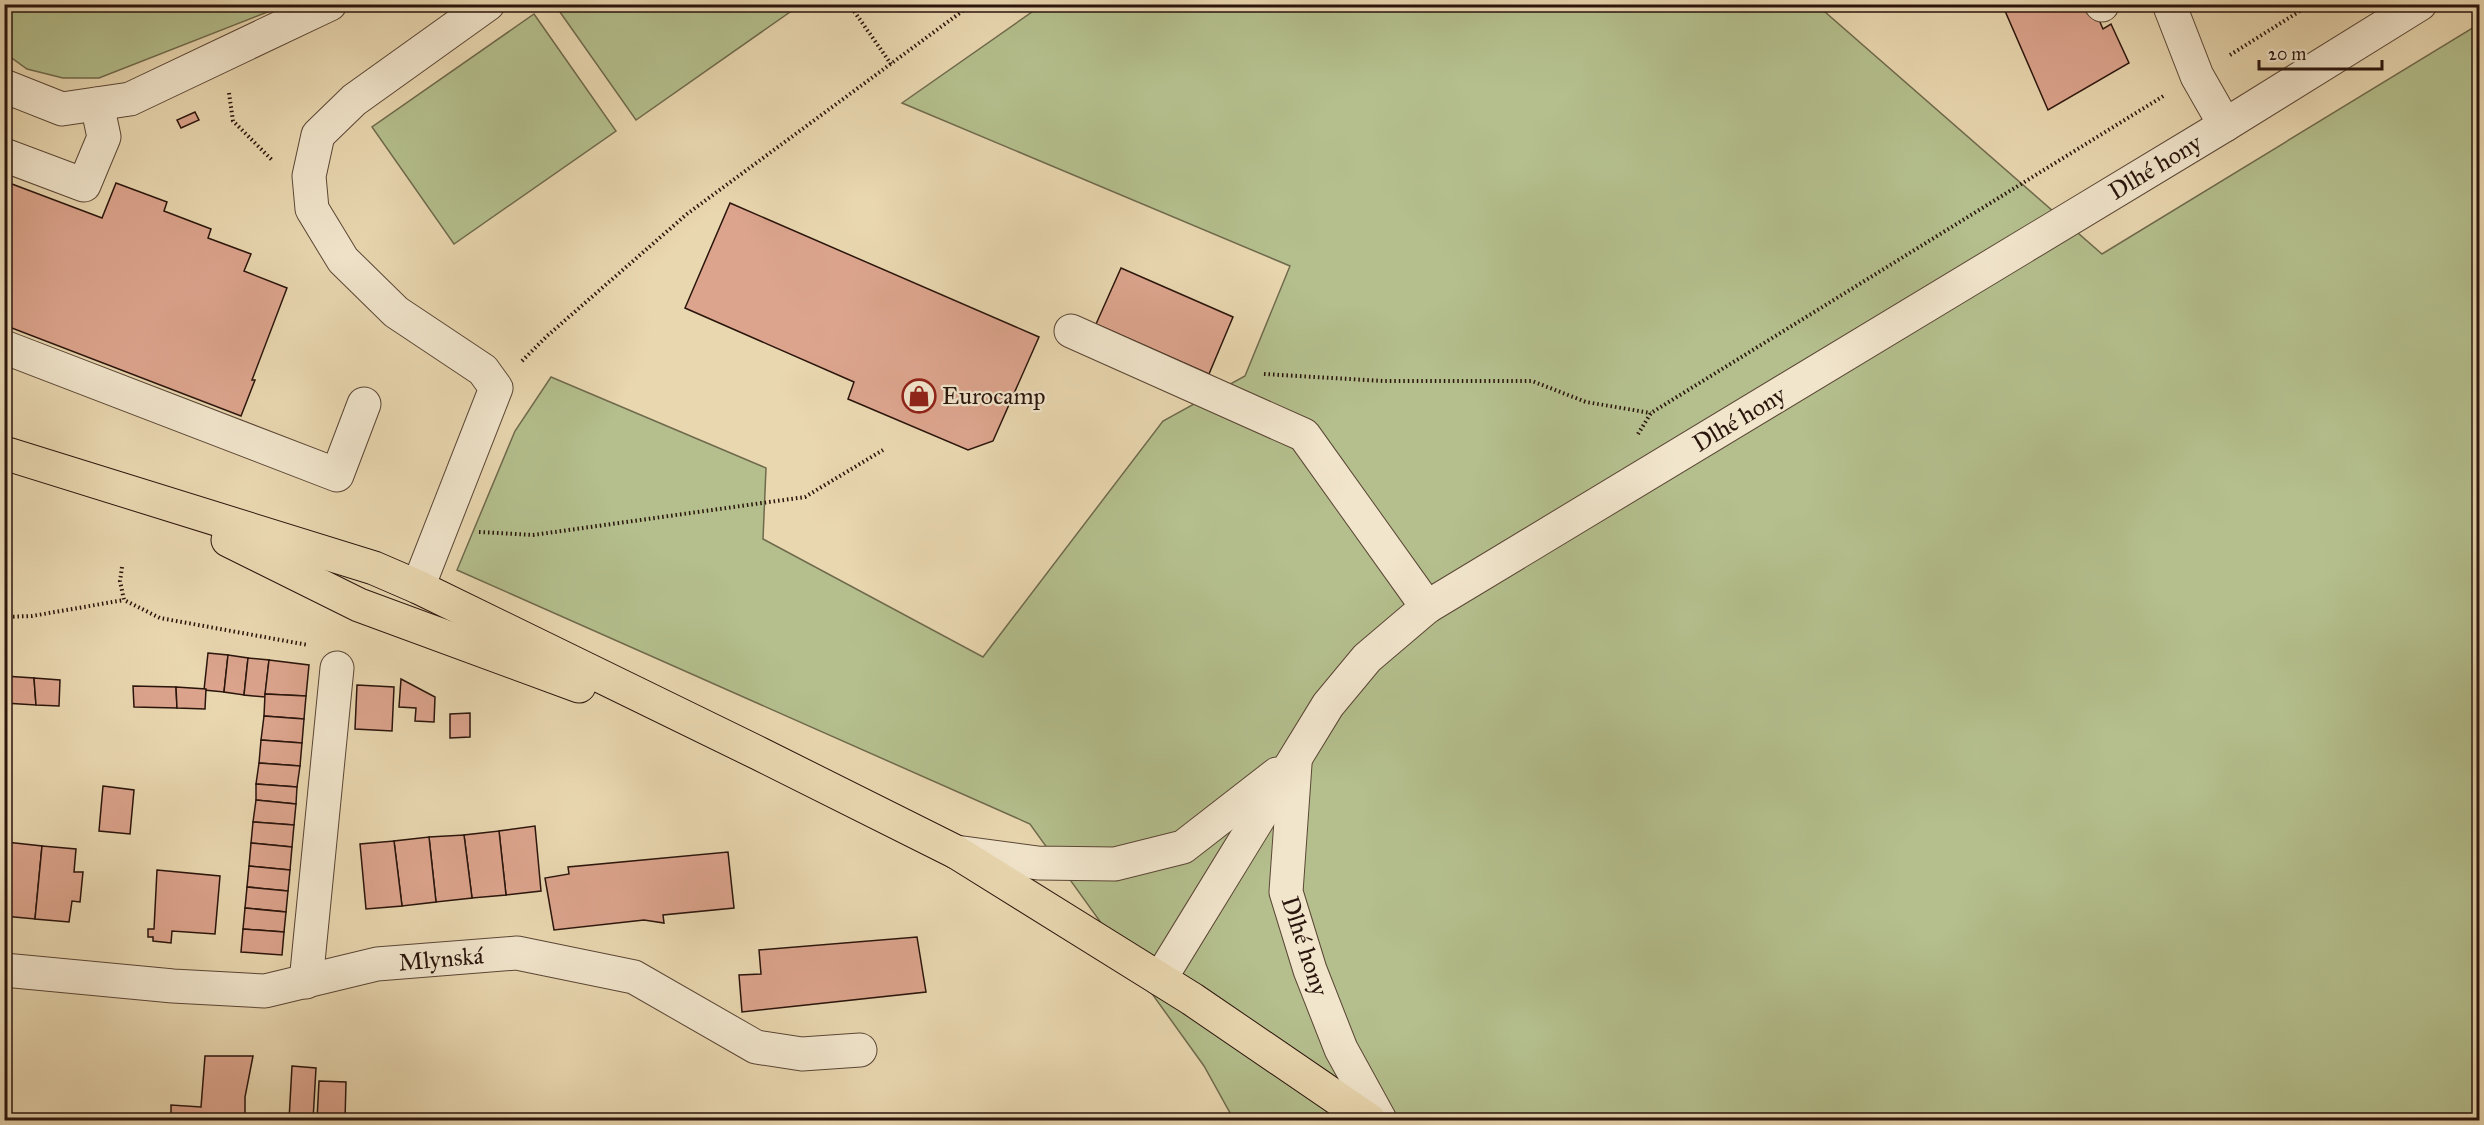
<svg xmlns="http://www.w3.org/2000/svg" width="2484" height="1125" font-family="'IM FELL Great Primer',serif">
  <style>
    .green { fill: #b4bf8d; stroke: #6f6a4c; stroke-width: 1.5 }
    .building { fill: #dca48d; stroke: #2a150c; stroke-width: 1.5 }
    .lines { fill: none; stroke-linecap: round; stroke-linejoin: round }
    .minor-casing { stroke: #5a4635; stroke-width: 35 }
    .major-casing { stroke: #2a150c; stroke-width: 35 }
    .path { stroke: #2a150c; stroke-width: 4; stroke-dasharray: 1.5 3; stroke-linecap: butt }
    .minor { stroke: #f1e5cc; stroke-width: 33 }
    .major { stroke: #e9d7b0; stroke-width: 33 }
    .labels { text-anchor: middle; stroke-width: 4.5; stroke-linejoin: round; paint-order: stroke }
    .street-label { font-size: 24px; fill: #2a150c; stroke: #f1e5cc }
    .poi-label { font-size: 24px; fill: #2a150c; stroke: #f1e5cc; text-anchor: start }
  </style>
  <rect width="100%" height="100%" fill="#e9d7b0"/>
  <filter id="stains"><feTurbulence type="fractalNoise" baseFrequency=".00333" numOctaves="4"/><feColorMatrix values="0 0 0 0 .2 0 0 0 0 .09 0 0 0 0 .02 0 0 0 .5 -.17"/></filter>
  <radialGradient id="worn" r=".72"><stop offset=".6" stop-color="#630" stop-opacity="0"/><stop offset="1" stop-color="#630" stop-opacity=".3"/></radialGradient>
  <g class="green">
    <path d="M8 5V4L279 5 275 9 99 78H63L27 69 5 53V6Z"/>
    <path d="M555 5H800L636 120Z"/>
    <path d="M1042 5H1817L2102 254 2479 24V1120H1234L1204 1066 1030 824 457 570 515 431 551 377 766 468 763 539 983 657 1163 421 1245 376 1290 266 902 103Z"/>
    <path d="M534 14 616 131 454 244 372 127Z"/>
  </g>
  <g class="building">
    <path d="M2002 4H2092L2103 29 2111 24 2129 63 2048 110Z"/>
    <path d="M195 112 199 120 181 128 177 120Z"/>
    <path d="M4 181 102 218 116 183 167 202 164 211 211 229 208 238 251 254 244 271 287 288 252 380H255L241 416 4 325Z"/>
    <path d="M730 203 1039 337 993 441 968 450 848 399 854 382 685 308Z"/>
    <path d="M1121 268 1233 317 1209 374 1096 324Z"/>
    <path d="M208 653 228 655 224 692 204 690Z"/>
    <path d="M228 655 248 658 244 695 224 692Z"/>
    <path d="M248 658 269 660 265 697 244 695Z"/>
    <path d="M269 660 309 665 306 696 265 694Z"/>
    <path d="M4 676 34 678 36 705 4 703Z"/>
    <path d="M34 678 60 680 59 706 36 705Z"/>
    <path d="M401 679 435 697 434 722 415 721 416 708 399 707Z"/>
    <path d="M357 685 394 687 392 731 355 729Z"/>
    <path d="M133 686 176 687 177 708 134 707Z"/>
    <path d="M176 687 206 689 205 709 177 708Z"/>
    <path d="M265 694 306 696 304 719 264 716Z"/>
    <path d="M470 713V737L450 738V714Z"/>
    <path d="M264 716 304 719 302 743 261 740Z"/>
    <path d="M261 740 302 743 300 766 259 763Z"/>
    <path d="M259 763 300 766 297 787 256 784Z"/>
    <path d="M256 784 297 787 296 804 256 800Z"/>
    <path d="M103 786 134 790 130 834 99 831Z"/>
    <path d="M256 800 296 804 294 825 253 822Z"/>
    <path d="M253 822 294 825 292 847 251 843Z"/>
    <path d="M535 826 541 891 506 895 499 831Z"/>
    <path d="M499 831 506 895 472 898 464 835Z"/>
    <path d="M464 835 472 898 436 902 429 837Z"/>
    <path d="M429 837 436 902 402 906 394 841Z"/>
    <path d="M394 841 402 906 366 909 360 844Z"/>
    <path d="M6 842 42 846 35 919 4 916Z"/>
    <path d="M251 843 292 847 290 870 249 866Z"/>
    <path d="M42 846 76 849 74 872H83L80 902 72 901 69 922 35 919Z"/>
    <path d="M728 852 734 908 663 915 664 923 644 920 554 930 545 878 569 874 568 867Z"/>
    <path d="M249 866 290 870 288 891 247 887Z"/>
    <path d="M157 870 220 876 215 934 172 931 171 943 153 941V937H148V929H154Z"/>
    <path d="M247 887 288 891 286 912 245 908Z"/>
    <path d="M245 908 286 912 284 932 243 929Z"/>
    <path d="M243 929 284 932 282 955 241 952Z"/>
    <path d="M917 937 926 992 742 1012 739 975 761 974 759 950Z"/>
    <path d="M205 1056H253L245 1097V1120H171V1105L201 1107Z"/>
    <path d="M292 1066 316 1068 313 1120H289Z"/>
    <path d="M319 1081 346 1082 345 1120H317Z"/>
  </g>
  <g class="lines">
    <g class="minor-casing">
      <g id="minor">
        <path d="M2101 4 2102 5"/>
        <path d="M2169 4 2197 76 2225 125"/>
        <path d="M4 86 62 109 130 99 330 4"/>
        <path d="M4 155 84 185 104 137 97 104"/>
        <path d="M1071 331 1304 435 1427 607"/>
        <path d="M4 347 337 475 364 404"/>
        <path d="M418 587 496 388 483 370 396 312 343 260 312 209 309 176 318 135 354 100 488 4"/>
        <path d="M1295 764 1286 892 1310 970 1341 1049 1380 1120"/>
        <path d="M956 852 1038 863 1115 864 1183 847 1277 774"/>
        <path d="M4 970 173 986 265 991 377 964 517 953 634 977 756 1047 802 1054 860 1050"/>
        <path d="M1160 979 1328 705 1367 658 1427 607 2225 125 2420 4"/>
        <path d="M306 982 337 668"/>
      </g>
    </g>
    <g class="major-casing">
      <g id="major">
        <path d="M4 453 374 568 418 587 760 754 956 852 1192 999 1369 1120"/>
        <path d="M228 540 359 605 579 686"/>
      </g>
    </g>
    <g class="path">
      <path d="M849 4 891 64"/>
      <path d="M2230 55 2311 4"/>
      <path d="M229 93 233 121 273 161"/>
      <path d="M522 361 547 336 687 214 972 4"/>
      <path d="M1264 374 1383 381H1532L1586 402 1651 413"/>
      <path d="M1638 434 1651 413 2165 95"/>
      <path d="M479 532 533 535 805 497 883 450"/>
      <path d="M122 567 120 581 124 600 160 618 308 645"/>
      <path d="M4 617 32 616 124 600"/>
    </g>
    <use href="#minor" class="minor"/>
    <use href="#major" class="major"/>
  </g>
  <defs>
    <g id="shop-ring" transform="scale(1.725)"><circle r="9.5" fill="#f1e5cc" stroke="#8f2418" stroke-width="1.5"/><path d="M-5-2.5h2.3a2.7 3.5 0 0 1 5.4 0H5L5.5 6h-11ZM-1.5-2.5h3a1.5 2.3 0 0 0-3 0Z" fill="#8f2418"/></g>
  </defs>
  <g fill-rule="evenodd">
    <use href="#shop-ring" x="919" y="396"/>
  </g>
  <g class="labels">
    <g class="street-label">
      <text transform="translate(2155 167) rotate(-31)" y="8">Dlhé hony</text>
      <text transform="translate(1739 419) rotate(-31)" y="8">Dlhé hony</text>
      <text transform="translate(1305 946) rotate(72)" y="8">Dlhé hony</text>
      <text transform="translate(441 959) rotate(-5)" y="8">Mlynská</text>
    </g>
    <g class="poi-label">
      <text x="942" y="404">Eurocamp</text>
    </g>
  </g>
  <rect width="2484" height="1125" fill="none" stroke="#e9d7b0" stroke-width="24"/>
  <rect x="6" y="6" width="2472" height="1113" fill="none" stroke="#2a150c" stroke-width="3"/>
  <rect x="12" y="12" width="2460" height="1101" fill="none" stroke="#2a150c" stroke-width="1.5"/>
  <path d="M2259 60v9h123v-9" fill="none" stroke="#2a150c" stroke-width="3"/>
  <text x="2268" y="60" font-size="18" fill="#2a150c" stroke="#f1e5cc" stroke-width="4.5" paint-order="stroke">20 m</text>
  <rect width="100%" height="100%" filter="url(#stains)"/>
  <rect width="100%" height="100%" fill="url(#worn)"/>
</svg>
